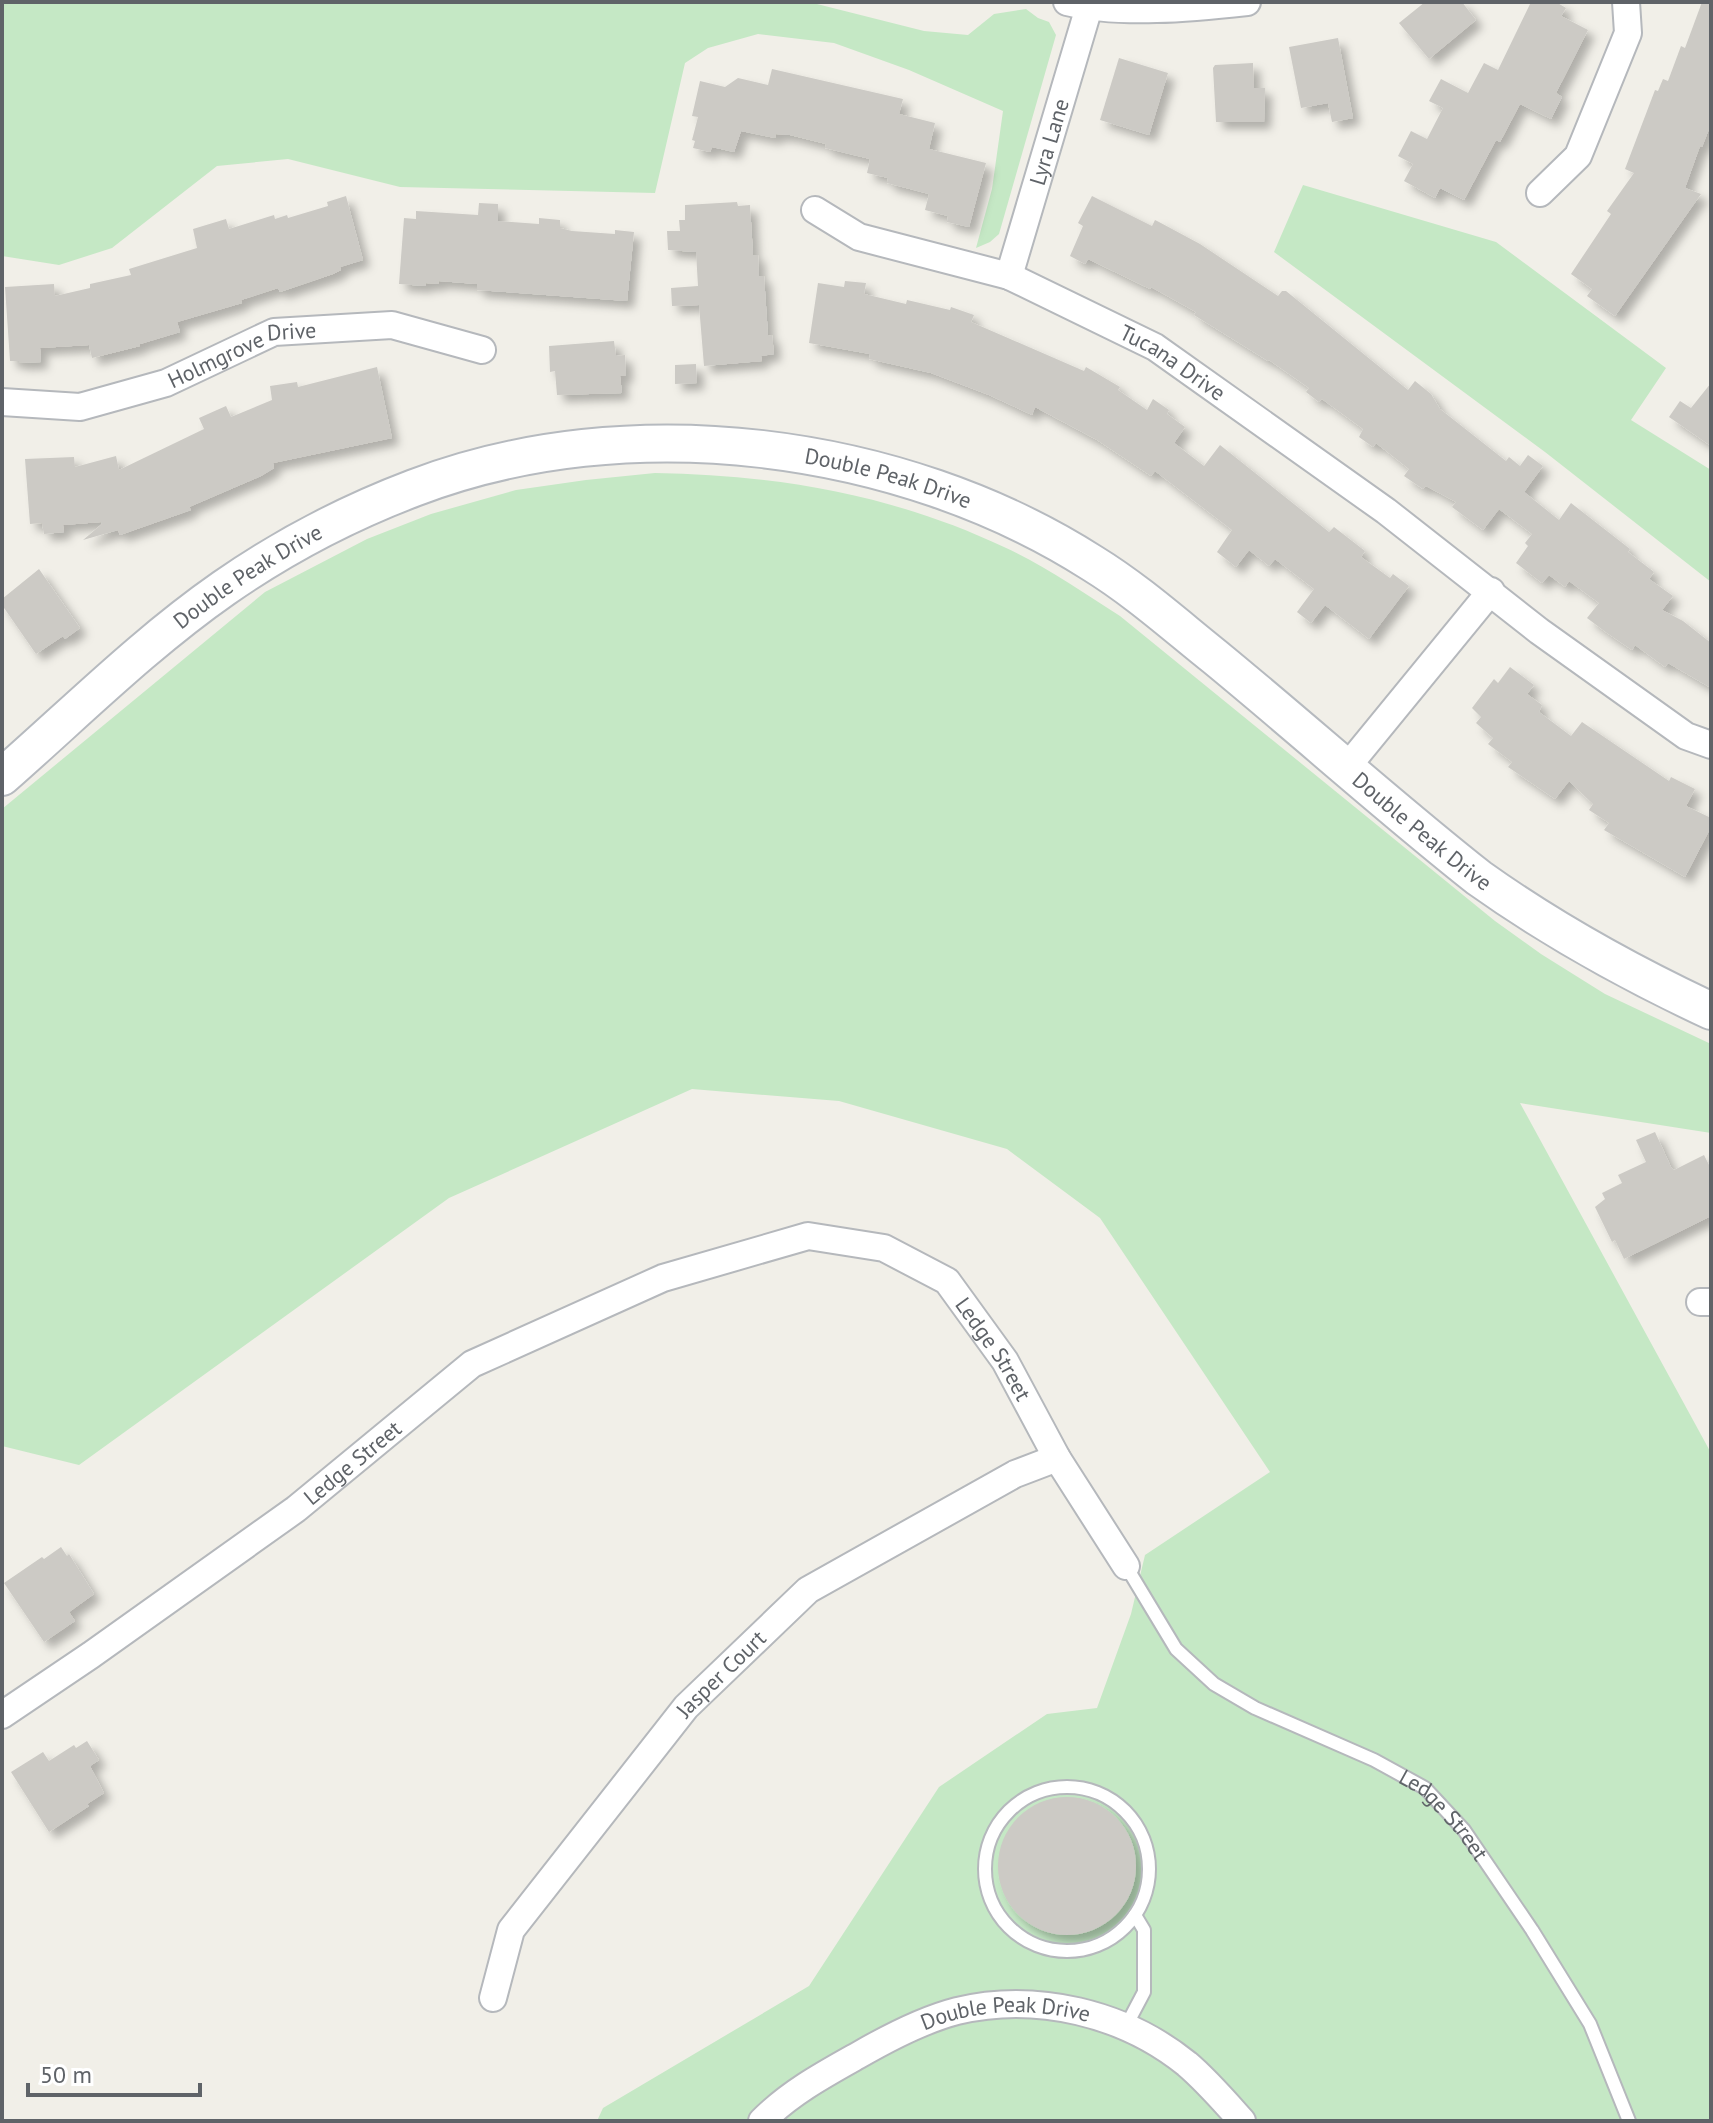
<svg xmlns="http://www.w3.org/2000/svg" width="1713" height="2123" font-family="'PT Sans',sans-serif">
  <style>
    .green { fill: #c5e8c5 }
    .building { fill: #cccac5; filter: url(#shadow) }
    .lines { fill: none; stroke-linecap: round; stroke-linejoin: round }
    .lane-casing { stroke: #b5b8bc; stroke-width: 16 }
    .street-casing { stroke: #b5b8bc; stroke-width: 30 }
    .secondary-casing { stroke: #b6babf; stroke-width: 40 }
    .lane { stroke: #fff; stroke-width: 12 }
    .street { stroke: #fff; stroke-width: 26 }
    .secondary { stroke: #fff; stroke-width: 36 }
    .labels { text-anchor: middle; stroke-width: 8; stroke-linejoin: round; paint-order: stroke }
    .street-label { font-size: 22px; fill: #5f6368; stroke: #fff }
  </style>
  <defs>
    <filter id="shadow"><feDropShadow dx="7" dy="7" stdDeviation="4" flood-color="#0004"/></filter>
  </defs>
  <rect width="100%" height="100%" fill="#f1efe8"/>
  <g class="green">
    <path d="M2 2H809L924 31 968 35 994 14 1026 9 1038 18 1049 22 1056 35 999 234 990 242 976 248 992 189 1003 111 909 70 834 43 758 34 708 48 685 63 655 193 400 187 288 159 217 166 112 248 59 265 2 256Z"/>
    <path d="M1303 185 1496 242 1666 368 1631 420 1711 470V582L1545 452 1274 252Z"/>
    <path d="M655 473C778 475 891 494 1004 547 1045 566 1082 592 1120 616L1495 921 1541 954 1605 994 1711 1044V1133L1520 1103 1711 1453V2121H597L603 2108 809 1986 939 1787 1047 1714 1097 1708 1131 1614 1145 1555 1270 1472 1100 1218 1007 1149 839 1101 692 1089 449 1198 79 1465 2 1446V809L265 592 367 539 431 514 516 490 586 480Z"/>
  </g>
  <g class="building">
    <path d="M1425 2H1462L1476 20 1429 59 1399 23Z"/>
    <path d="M1531 2H1556L1566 8 1561 16 1588 30 1556 93 1562 97 1551 119 1520 104 1500 142 1496 140 1464 200 1440 188 1435 198 1404 181 1413 164 1398 156 1411 131 1427 139 1443 108 1429 101 1441 79 1468 93 1484 63 1498 70Z"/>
    <path d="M1702 2H1711V124L1702 147 1700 146 1685 188 1701 194 1615 316 1587 296 1592 289 1571 274 1611 214 1607 211 1634 173 1625 169 1655 90 1658 91 1663 79 1668 81 1681 46 1685 48Z"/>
    <path d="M1338 38 1353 118 1332 122 1328 103 1301 108 1289 47Z"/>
    <path d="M1119 58 1168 73 1149 135 1100 120Z"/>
    <path d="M1253 63 1254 88H1265L1264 122H1216L1213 68 1215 65Z"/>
    <path d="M772 69 903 99 899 114 935 123 929 149 986 163 969 227 947 222 948 216 925 210 929 194 887 183 888 178 867 173 870 159 825 148 826 144 790 135 776 134 775 138 741 131 734 152 712 147 710 152 693 148 695 141 692 140 698 117 692 116 700 81 725 87 738 78 768 85Z"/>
    <path d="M346 196 363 260 340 267 341 270 333 274 280 292 278 288 241 300 242 303 177 322 180 332 140 344V346L92 358 89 345 40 348 41 362 19 363V361H10L5 287 54 284 55 296 90 288V284L131 275 129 269 197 248 193 229 226 219 229 229 274 215 275 219 287 215 288 218 328 206 327 202Z"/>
    <path d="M1092 196 1152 226 1155 220 1159 222 1200 244 1278 296 1282 291H1286L1408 390 1415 381 1431 394 1440 409 1506 461 1509 457 1520 466 1528 455 1543 466 1524 492 1559 520 1571 503 1630 549 1628 552 1654 572 1649 579 1673 596 1662 610 1683 621 1711 643V688L1668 663 1665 667 1635 645 1632 650 1607 633 1587 618 1599 603 1569 581 1565 587 1549 575 1542 583 1516 563 1528 546 1525 543 1532 534 1499 509 1483 530 1452 507 1456 502 1426 486 1423 489 1404 476 1409 469 1376 443 1373 447 1359 437 1363 429 1322 399 1319 402 1306 392 1309 388 1269 360 1268 361 1194 315 1196 312 1151 287 1150 289 1088 259 1085 264 1070 256 1083 226 1078 223Z"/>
    <path d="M737 202 738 206 750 205 753 255H758L759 276H764L768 336 772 335 774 354 761 356 762 361 704 366 699 305 672 306 671 288 698 286 696 252 668 250 667 231H680L679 220H685V205Z"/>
    <path d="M479 203 498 204V221L539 224V218L560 220V228L572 231 615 234V230L634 232 627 301 477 290V284L439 281 438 284 426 283 425 286 399 284 404 218 416 219V211L478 215Z"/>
    <path d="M845 281 866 283 864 294 906 304 907 300 950 310 951 307 974 315 971 322 1084 371 1086 367 1120 387 1118 390 1147 410 1153 399 1169 410 1167 414 1185 427 1174 443 1204 466 1220 445 1329 532 1334 527 1365 551 1361 557 1390 578 1393 574 1409 586 1369 639 1325 605 1311 623 1297 612 1314 589 1275 559 1269 566 1249 550 1236 567 1217 552 1232 530 1155 471 1151 476 1097 440 1035 407 1032 415 989 395 931 373 869 359 870 354 809 343 818 283 844 287Z"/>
    <path d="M614 341 616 356 625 355 626 376H620L622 393 557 395 555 371 550 372 549 346Z"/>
    <path d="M696 364 697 383 675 384V365Z"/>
    <path d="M377 367 392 438 273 463 274 468 261 476 189 507 191 510 120 535 118 530 83 540 102 524 101 522 63 525 64 532 44 534 42 523 30 524 25 459 74 457 75 467 116 456 119 470 204 429 199 418 226 406 231 417 272 400 270 386 297 382 298 387Z"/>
    <path d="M1711 383V446L1669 417 1680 401 1691 408Z"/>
    <path d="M39 569 80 628 65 639 63 636 36 654 2 605V599Z"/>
    <path d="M1510 667 1534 685 1527 694 1542 705 1539 712 1571 736 1582 722 1669 781 1671 777 1695 789 1686 806 1711 818V827L1685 877 1604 830 1609 823 1589 810 1593 804 1569 781 1555 799 1508 767 1512 762 1488 744 1493 738 1476 723 1481 717 1472 708 1494 679 1498 683Z"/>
    <path d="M1655 1132 1671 1167 1674 1170 1704 1155 1711 1169V1216L1624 1259 1615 1240 1612 1242 1595 1207 1605 1199 1602 1193 1622 1183 1618 1175 1646 1162 1636 1140Z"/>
    <path d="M61 1547 67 1556 69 1554 94 1594 69 1612 75 1621 44 1642 4 1583 42 1557 44 1559Z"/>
    <path d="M87 1741 99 1760 90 1766 104 1793 87 1804 89 1806 49 1832 11 1772 43 1752 49 1761 74 1745 76 1748Z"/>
    <circle cx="1067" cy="1866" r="69"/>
  </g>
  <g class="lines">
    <g class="lane-casing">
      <g id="lane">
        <path id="s1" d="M1126 1566 1176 1649 1214 1684 1255 1708 1374 1760 1425 1788 1464 1830 1532 1930 1590 2024 1629 2121"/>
        <circle cx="1067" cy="1869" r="82"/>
        <path d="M1125 2028 1144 1992V1930L1135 1915"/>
      </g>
    </g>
    <g class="street-casing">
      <g id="street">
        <path d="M1067 2C1120 15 1192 8 1247 2"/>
        <path d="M1540 193 1578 156 1628 33 1626 2"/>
        <path id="s2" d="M815 210 859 237 1009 276 1155 347 1386 511 1539 631 1686 736 1711 745"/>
        <path id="s3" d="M1009 276 1089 7"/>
        <path id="s4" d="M2 402 80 407 166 383 274 332 392 325 482 350"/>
        <path d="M1347 767 1491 591"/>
        <path d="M1700 1302H1711"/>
        <path id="s5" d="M2 1715 91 1655 296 1509 472 1364 663 1278 808 1236 884 1248 947 1281 1005 1361 1057 1458 1126 1566"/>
        <path id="s6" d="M493 1998 511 1930 686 1707 808 1590 1015 1474 1057 1458"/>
        <path id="s7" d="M762 2121C790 2093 823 2075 857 2056 888 2038 922 2020 957 2011 1036 1992 1124 2013 1187 2064 1207 2081 1225 2102 1242 2121"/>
      </g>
    </g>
    <g class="secondary-casing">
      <g id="secondary">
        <path id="s8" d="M2 777C75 713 145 643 224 588 283 547 348 513 414 488 628 406 901 441 1092 563 1136 590 1175 625 1215 657 1304 730 1389 807 1479 878 1552 930 1630 973 1711 1011"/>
      </g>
    </g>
    <use href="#lane" class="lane"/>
    <use href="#street" class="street"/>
    <use href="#secondary" class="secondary"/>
  </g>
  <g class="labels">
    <g class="street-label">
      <text dy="8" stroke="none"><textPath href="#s3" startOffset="140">Lyra Lane</textPath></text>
      <text dy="8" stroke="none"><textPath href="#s4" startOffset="250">Holmgrove Drive</textPath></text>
      <text dy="8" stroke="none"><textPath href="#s2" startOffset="392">Tucana Drive</textPath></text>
      <text dy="8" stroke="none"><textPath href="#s8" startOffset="990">Double Peak Drive</textPath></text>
      <text dy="8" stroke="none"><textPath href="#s8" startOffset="318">Double Peak Drive</textPath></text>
      <text dy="8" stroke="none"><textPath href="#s8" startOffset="1638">Double Peak Drive</textPath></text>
      <text dy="8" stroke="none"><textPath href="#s5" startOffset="1178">Ledge Street</textPath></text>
      <text dy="8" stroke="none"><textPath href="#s5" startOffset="432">Ledge Street</textPath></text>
      <text dy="8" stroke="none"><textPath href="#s6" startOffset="402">Jasper Court</textPath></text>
      <text dy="8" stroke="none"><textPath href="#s1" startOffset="416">Ledge Street</textPath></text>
      <text dy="8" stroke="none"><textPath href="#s7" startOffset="274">Double Peak Drive</textPath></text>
    </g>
  </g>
  <rect width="1713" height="2123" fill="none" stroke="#5f6368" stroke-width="8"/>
  <path d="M28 2083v12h172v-12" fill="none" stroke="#5f6368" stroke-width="4"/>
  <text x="40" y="2083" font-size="24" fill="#5f6368" stroke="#ffffff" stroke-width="6" paint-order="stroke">50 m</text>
</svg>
